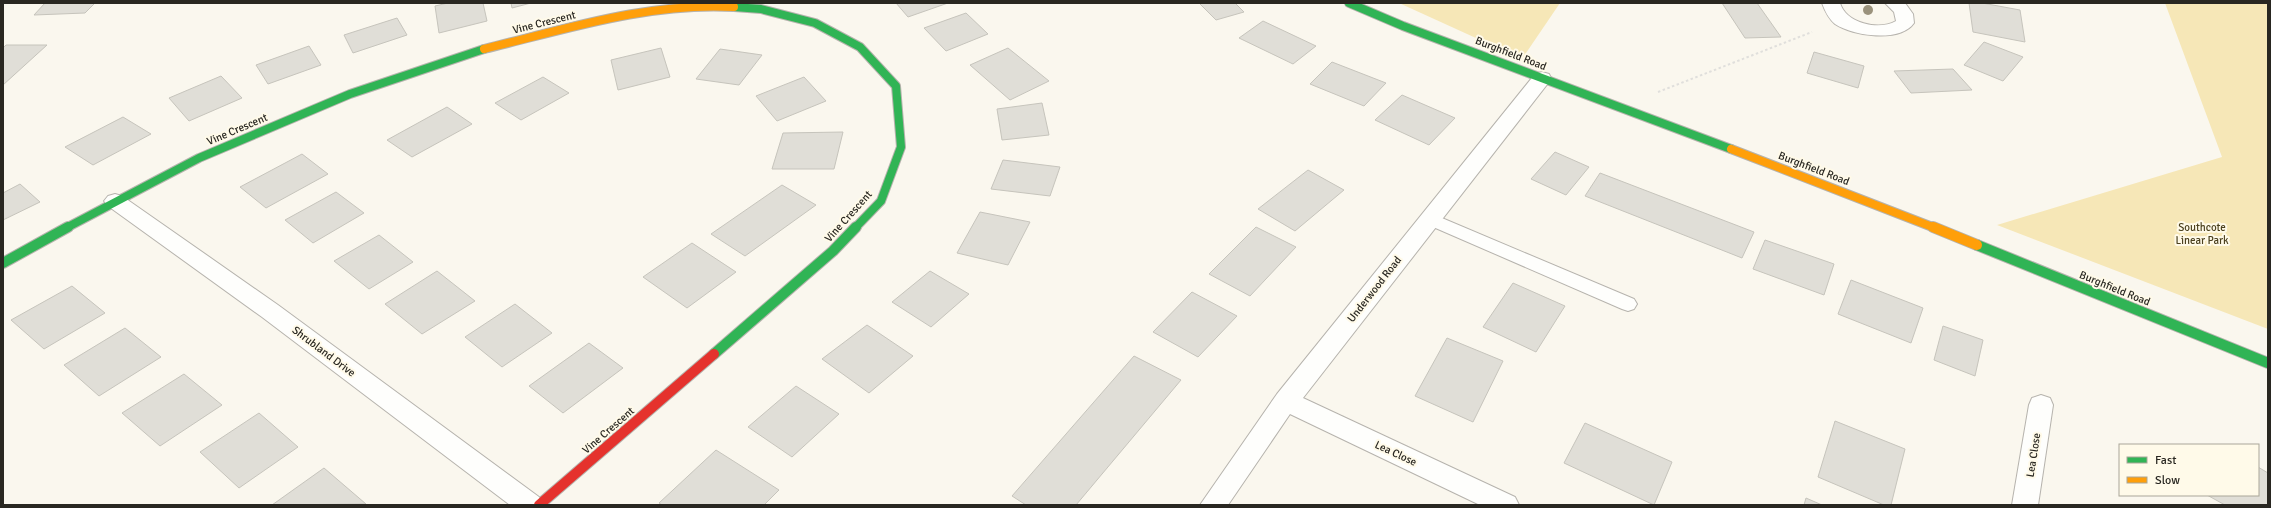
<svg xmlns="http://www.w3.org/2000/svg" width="2271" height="508" font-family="Signika,sans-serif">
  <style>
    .green { fill: #f6e7b7 }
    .building { fill: #e0ded7; stroke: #c6c4bc }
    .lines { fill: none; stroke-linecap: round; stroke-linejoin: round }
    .lane-casing { stroke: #b6b3ad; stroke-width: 2 }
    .street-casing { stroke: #b6b3ad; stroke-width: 2 }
    .fast-far1-casing { stroke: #b6b3ad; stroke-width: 10 }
    .fast-casing { stroke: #b6b3ad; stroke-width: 12 }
    .slow-far1-casing { stroke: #b6b3ad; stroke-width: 10 }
    .slow-casing { stroke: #b6b3ad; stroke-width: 12 }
    .jam-casing { stroke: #b6b3ad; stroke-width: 12 }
    .path { stroke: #e0dfdc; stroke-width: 2; stroke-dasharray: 2.5 2.5; stroke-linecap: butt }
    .lane { fill: #fefefc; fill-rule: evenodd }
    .street { fill: #fefefc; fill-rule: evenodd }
    .fast-far1 { stroke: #30b455; stroke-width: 8 }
    .fast { stroke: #30b455; stroke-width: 10 }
    .slow-far1 { stroke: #ff9f0a; stroke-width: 8 }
    .slow { stroke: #ff9f0a; stroke-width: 10 }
    .jam { stroke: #e5322d; stroke-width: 10 }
    .tree { fill: #9a927c }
    .labels { text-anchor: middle; stroke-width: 4; stroke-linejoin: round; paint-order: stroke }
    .street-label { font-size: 11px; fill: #292721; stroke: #fffae9 }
    .park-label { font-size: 11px; fill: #4b401e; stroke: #fffae9 }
  </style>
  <rect width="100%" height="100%" fill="#faf7ee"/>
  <g class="green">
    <path d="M1399 3H1560L1522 59Z"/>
    <path d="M2165 3H2268V329L1997 225 2222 157Z"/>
  </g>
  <g class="building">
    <path d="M45 3H95L85 13 34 15Z"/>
    <path d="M448 3H483L487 21 439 33 435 6Z"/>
    <path d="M511 3H531L512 8Z"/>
    <path d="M896 3H948L908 17Z"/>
    <path d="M1199 3H1235L1244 12 1216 20Z"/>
    <path d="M1722 3H1757L1781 37 1745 38Z"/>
    <path d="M1969 3H1982L2020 10 2025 42 1973 32Z"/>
    <path d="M966 13 988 34 946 51 924 28Z"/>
    <path d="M397 18 407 35 353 53 344 35Z"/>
    <path d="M1263 21 1316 46 1293 64 1239 38Z"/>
    <path d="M1984 42 2023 57 2003 81 1964 65Z"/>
    <path d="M6 45H47L3 85V48Z"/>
    <path d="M309 46 321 65 268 84 256 65Z"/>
    <path d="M661 48 670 77 618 90 611 60Z"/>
    <path d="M1008 48 1049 81 1010 100 970 65Z"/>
    <path d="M720 49 762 55 739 85 696 79Z"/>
    <path d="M1814 52 1864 66 1858 88 1807 73Z"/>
    <path d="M1332 62 1386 83 1364 106 1310 84Z"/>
    <path d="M1953 69 1972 90 1911 93 1894 71Z"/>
    <path d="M221 76 242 98 189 121 169 98Z"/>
    <path d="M543 77 569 93 521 120 495 103Z"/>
    <path d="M804 77 826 101 777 121 756 96Z"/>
    <path d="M1402 95 1455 118 1429 145 1375 120Z"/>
    <path d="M1042 103 1049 135 1002 140 997 109Z"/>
    <path d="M447 107 472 124 412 157 387 140Z"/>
    <path d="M123 117 151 134 93 165 65 147Z"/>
    <path d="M843 132 834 169H772L783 133Z"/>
    <path d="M1555 152 1589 167 1566 195 1531 179Z"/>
    <path d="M302 154 328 174 266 208 240 187Z"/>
    <path d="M1003 160 1060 167 1050 196 991 189Z"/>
    <path d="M1308 170 1344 190 1295 231 1258 209Z"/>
    <path d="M1600 173 1754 232 1742 258 1585 196Z"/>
    <path d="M20 184 40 202 3 220V193Z"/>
    <path d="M782 185 816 205 745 256 711 234Z"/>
    <path d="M336 192 364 213 313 243 285 220Z"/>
    <path d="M980 212 1030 222 1008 265 957 253Z"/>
    <path d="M1256 227 1296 247 1250 296 1209 274Z"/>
    <path d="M379 235 413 262 369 289 334 261Z"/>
    <path d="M1765 240 1834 264 1824 295 1753 269Z"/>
    <path d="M692 243 736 272 687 308 643 277Z"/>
    <path d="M437 271 475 301 422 334 385 304Z"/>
    <path d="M930 271 969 294 931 327 892 302Z"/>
    <path d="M1851 280 1923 308 1911 343 1838 314Z"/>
    <path d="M1513 283 1565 306 1536 352 1483 327Z"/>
    <path d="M72 286 105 313 44 349 11 320Z"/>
    <path d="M1192 292 1237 316 1198 357 1153 332Z"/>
    <path d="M515 304 552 333 502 367 465 337Z"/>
    <path d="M867 325 913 356 869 393 822 359Z"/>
    <path d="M1943 326 1983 340 1975 376 1934 360Z"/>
    <path d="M125 328 161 357 99 396 64 365Z"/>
    <path d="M1447 338 1503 361 1473 422 1415 396Z"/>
    <path d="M589 343 623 368 563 413 529 386Z"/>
    <path d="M1134 356 1181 380 1076 505H1026L1012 496Z"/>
    <path d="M184 374 222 405 160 446 122 413Z"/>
    <path d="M796 386 839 414 792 457 748 427Z"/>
    <path d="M259 413 298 447 239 488 200 452Z"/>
    <path d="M1835 421 1905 449 1891 505H1884L1818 477Z"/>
    <path d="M1585 423 1672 462 1654 505 1564 463Z"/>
    <path d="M716 450 779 490 764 505H662L659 503Z"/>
    <path d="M2258 467 2268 473V505H2225L2207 495H2258Z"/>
    <path d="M324 468 366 504 272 505Z"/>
    <path d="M1806 498 1822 505H1804Z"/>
  </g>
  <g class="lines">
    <g class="lane-casing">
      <path id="lane" d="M1430 213 1634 299 1637 304 1634 309 1628 311 1622 309 1424 223 1422 219 1424 215Z"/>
    </g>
    <g class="street-casing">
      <g id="street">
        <path d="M1822 3H1840C1846 23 1878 31 1896 21L1894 12 1885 3H1905L1913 14 1914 23C1900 43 1853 36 1835 24 1828 18 1825 11 1822 3Z"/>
        <path d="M1542 72 1549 74 1551 78 1549 82 1303 398 1515 497 1519 505H1480L1290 414 1228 505H1200L1277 394 1535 74Z"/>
        <path d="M115 194 122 196 278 305 539 497 543 505H510L262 317 108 206 104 201 108 196Z"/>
        <path d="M2041 395 2050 398 2053 405 2038 505H2012L2029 405 2032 398Z"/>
      </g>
    </g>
    <g class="fast-far1-casing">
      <g id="fast-far1">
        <path d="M1349 3 1403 26 1731 149"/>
        <path d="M734 7 761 9 815 23 860 47 896 86 901 147 881 201 855 228"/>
        <path d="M66 228 199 158 350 94 484 49"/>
      </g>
    </g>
    <g class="fast-casing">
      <g id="fast">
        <path d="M1977 245 2268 363"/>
        <path d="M3 263 68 227"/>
        <path d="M714 354 833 251 856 227"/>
      </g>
    </g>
    <g class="slow-far1-casing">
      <g id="slow-far1">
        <path d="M484 49C566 29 649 2 734 7"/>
        <path d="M1731 149 1935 228"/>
      </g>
    </g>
    <g class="slow-casing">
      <path id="slow" d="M1933 227 1977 245"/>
    </g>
    <g class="jam-casing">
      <path id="jam" d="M539 505 714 354"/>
    </g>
    <path class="path" d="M1658 92 1812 32"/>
    <use href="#lane" class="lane"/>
    <use href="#street" class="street"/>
    <use href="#fast-far1" class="fast-far1"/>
    <use href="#fast" class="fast"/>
    <use href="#slow-far1" class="slow-far1"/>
    <use href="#slow" class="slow"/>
    <use href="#jam" class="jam"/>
  </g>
  <circle class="tree" cx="1868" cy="10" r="5"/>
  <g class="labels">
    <g class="street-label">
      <text transform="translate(544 22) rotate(-14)" y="4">Vine Crescent</text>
      <text transform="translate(1511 53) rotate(21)" y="4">Burghfield Road</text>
      <text transform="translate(237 129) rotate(-23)" y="4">Vine Crescent</text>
      <text transform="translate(1814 168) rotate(21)" y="4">Burghfield Road</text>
      <text transform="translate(848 216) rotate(-48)" y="4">Vine Crescent</text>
      <text transform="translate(2115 288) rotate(22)" y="4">Burghfield Road</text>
      <text transform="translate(1374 289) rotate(-52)" y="4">Underwood Road</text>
      <text transform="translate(324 351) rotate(37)" y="4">Shrubland Drive</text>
      <text transform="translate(608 430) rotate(-41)" y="4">Vine Crescent</text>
      <text transform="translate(1396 453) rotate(25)" y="4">Lea Close</text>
      <text transform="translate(2033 455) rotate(-81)" y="4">Lea Close</text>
    </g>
    <g class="park-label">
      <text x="2202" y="231">Southcote<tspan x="2202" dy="13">Linear Park</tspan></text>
    </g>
  </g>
  <rect width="2271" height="508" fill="none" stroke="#292721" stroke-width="8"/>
  <rect x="2119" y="444" width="140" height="52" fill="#fffae9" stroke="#a9a699"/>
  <rect x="2127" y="457" width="20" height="6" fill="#30b455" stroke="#a9a699"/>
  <text x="2155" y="464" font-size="12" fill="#292721">Fast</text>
  <rect x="2127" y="477" width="20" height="6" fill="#ff9f0a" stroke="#a9a699"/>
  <text x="2155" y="484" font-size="12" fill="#292721">Slow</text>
</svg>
